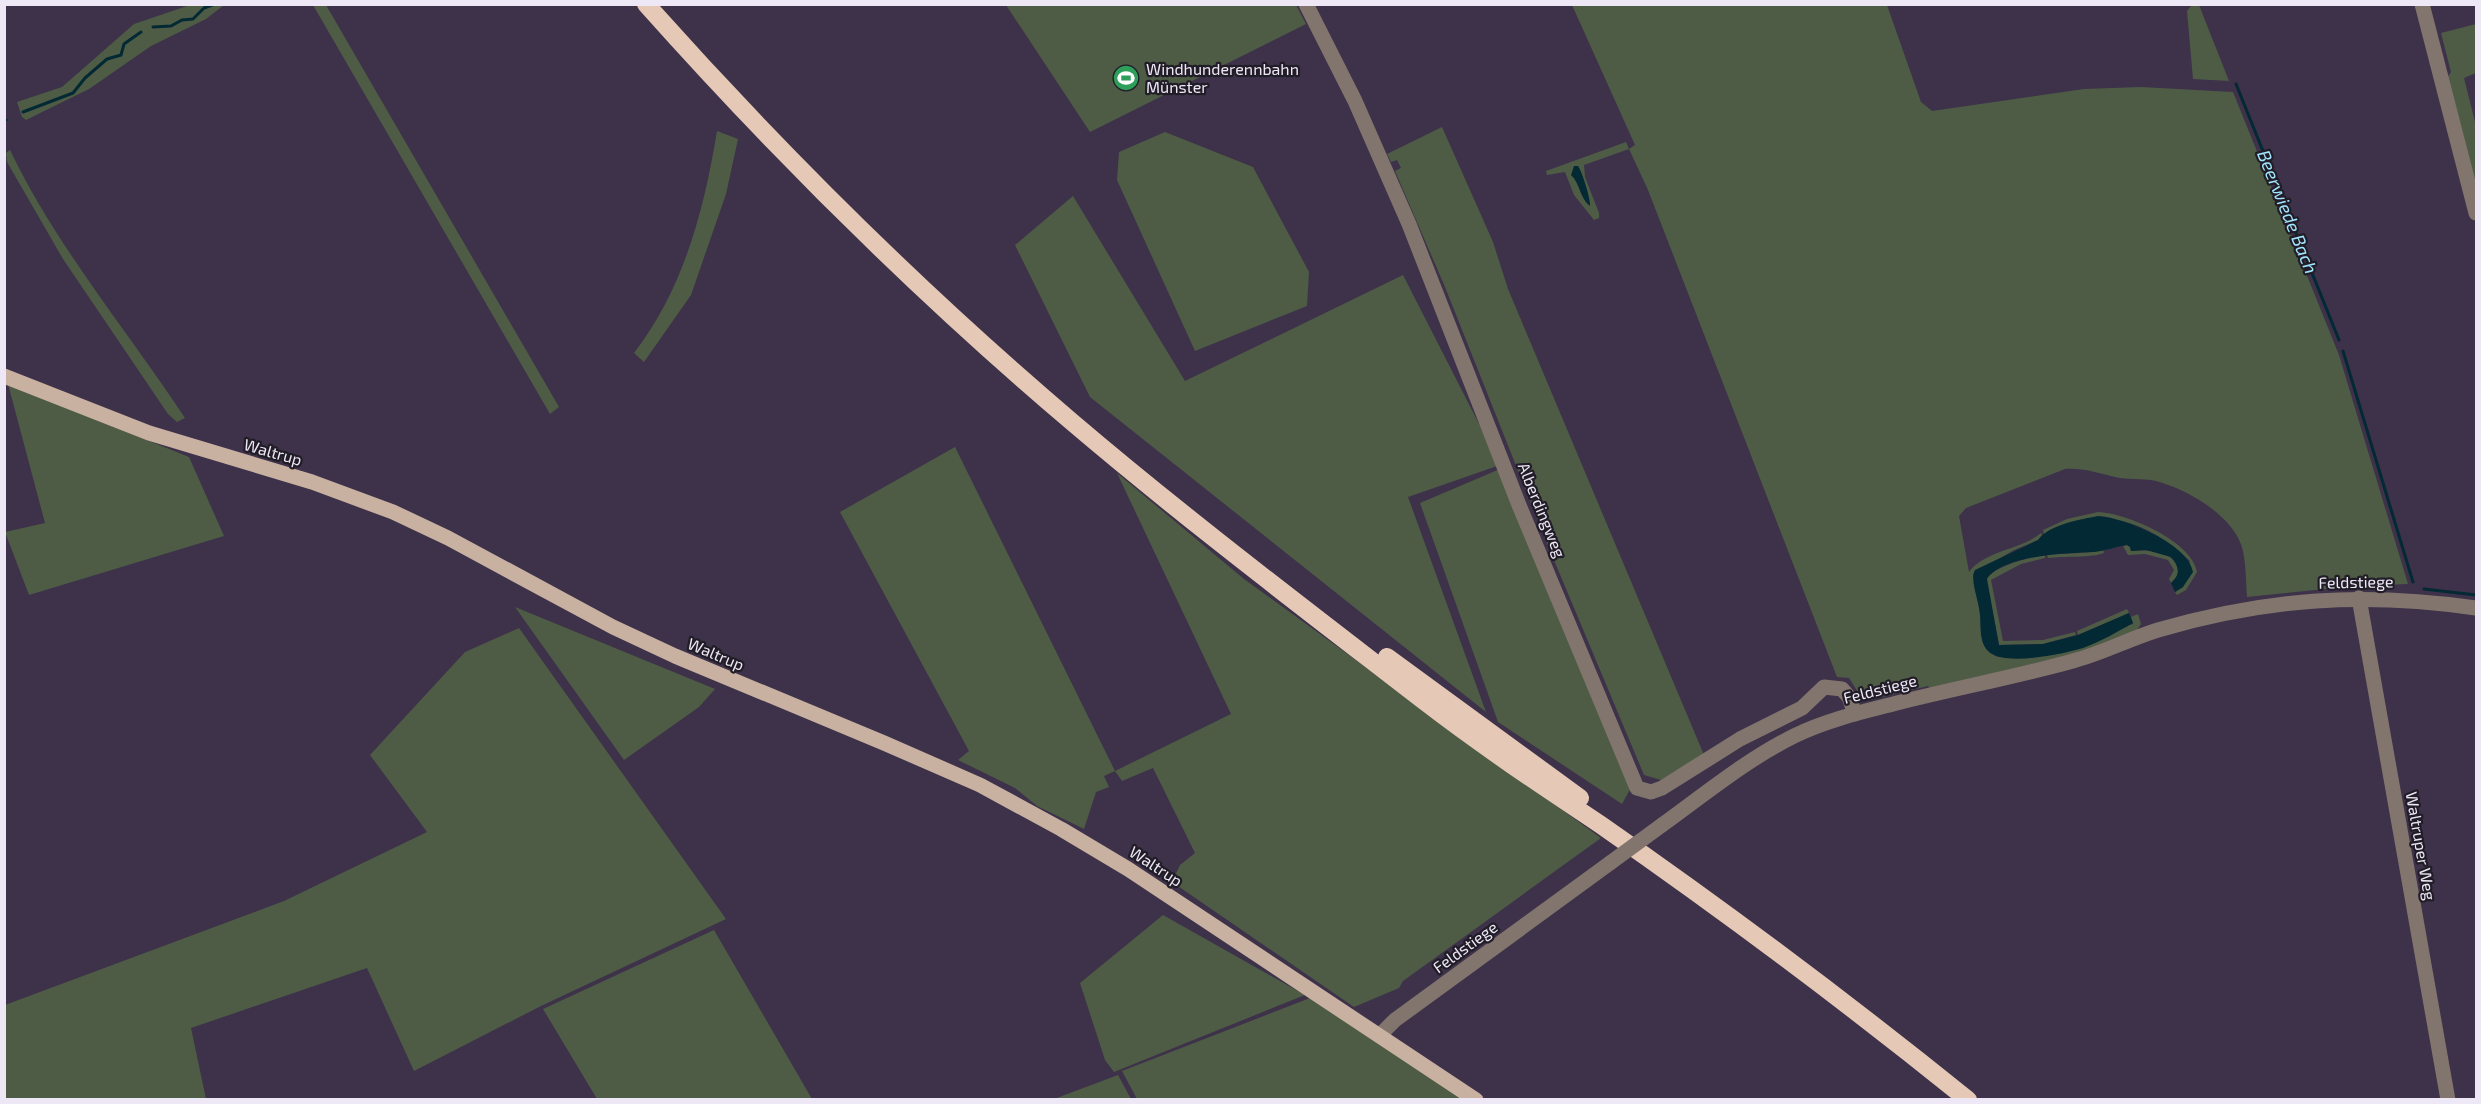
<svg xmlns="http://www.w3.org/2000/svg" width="2481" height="1104" font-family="'Exo 2',sans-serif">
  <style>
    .green { fill: #4e5c46 }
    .water { fill: #032934 }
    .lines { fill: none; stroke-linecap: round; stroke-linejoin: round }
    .stream { stroke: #032934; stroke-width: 3 }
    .minor { stroke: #81756d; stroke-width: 15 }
    .major { stroke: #c9b1a1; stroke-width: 15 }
    .highway { stroke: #e6c8b6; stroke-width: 18 }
    .minor-bridge { stroke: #81756d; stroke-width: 15 }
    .labels { text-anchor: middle; stroke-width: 4.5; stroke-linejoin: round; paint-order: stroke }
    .poi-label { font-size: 16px; fill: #eee7f6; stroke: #211d27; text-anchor: start }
    .street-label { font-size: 16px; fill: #eee7f6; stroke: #211d27 }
    .water-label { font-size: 18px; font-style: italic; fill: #a2e6ff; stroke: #211d27 }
  </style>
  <rect width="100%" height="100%" fill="#3d3249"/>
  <g class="green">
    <path d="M190 5H224L206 19 151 46 89 89 26 120 22 117 17 102 62 87 134 24Z"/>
    <path d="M313 5H326L559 407 550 414Z"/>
    <path d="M1006 5H1296L1306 24 1090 132Z"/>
    <path d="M1572 5H1887L1921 102 1932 111 2084 89 2141 87 2233 92 2339 355 2408 584 2354 586 2247 597C2246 582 2246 566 2243 551 2236 517 2187 489 2156 481 2142 478 2128 480 2115 477 2097 473 2084 468 2065 469L1966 508 1959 516 1969 572C1985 550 2021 550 2041 533L2042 535 2038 540 2014 550 1973 574 1980 614 1997 657 2133 624 2131 617 2138 614 2141 624 2137 630 2117 643 1930 689 1928 686 1869 700 1861 697 1849 678 1837 677 1648 190 1629 149 1584 165 1585 177 1599 213V218L1594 220 1574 195 1565 172 1547 175 1546 171 1626 142 1629 149 1635 145Z"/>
    <path d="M2192 5H2199L2229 81 2193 79 2187 11Z"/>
    <path d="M2476 24V73L2464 78 2476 126V199L2447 78 2451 72 2441 33Z"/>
    <path d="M1442 127 1493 242 1508 289 1704 755 1661 780 1644 775 1546 541 1445 287 1395 171 1401 168 1397 160 1391 162 1387 154Z"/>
    <path d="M717 131 738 139 726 194 691 295 644 362 634 353C684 288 704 210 717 131Z"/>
    <path d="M1165 132 1253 167 1309 272 1307 306 1195 351 1117 180 1119 152Z"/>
    <path d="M10 150C56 246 127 330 185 418L177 422 168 414 63 259 7 162 6 153Z"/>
    <path d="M1073 196 1185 381 1403 275 1500 465 1408 497 1486 712 1090 397 1015 245Z"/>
    <path d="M8 384 189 457 224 536 29 595 5 532 45 523Z"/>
    <path d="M955 447 1115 771 1231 714 1117 473 1244 579 1601 838 1403 981 1399 988 1354 1007 1172 882 1180 865 1195 853 1153 768 1122 781 1115 771 1104 776 1109 787 1096 792 1084 829 1037 806 1015 788 958 760 969 751 840 512Z"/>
    <path d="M1500 469 1632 786 1622 804 1498 722 1420 503Z"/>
    <path d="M2098 512C2126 513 2192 541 2197 572L2186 590 2177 595 2175 592 2183 587 2190 561C2150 522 2095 501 2044 535L2043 530 2067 519Z"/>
    <path d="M2127 545 2130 547 2131 551C2148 549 2181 551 2178 575L2171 583 2169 579 2174 570 2168 560 2145 554 2128 555 2123 546Z"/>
    <path d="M2103 549 2104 553C2092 558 2063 556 2048 558L2047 555C2062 553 2092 554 2103 549Z"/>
    <path d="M2045 555V558L2021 564 1991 580 2003 641 2043 640 2075 632 2076 635 2043 644 1999 645 1986 579C1995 566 2029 557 2045 555Z"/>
    <path d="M515 607 715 689 699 707 624 760Z"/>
    <path d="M2127 609 2129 613 2078 635 2077 631Z"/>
    <path d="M519 628 726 919 541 1006 414 1071 367 968 191 1028 206 1099H5V1005L284 901 427 832 370 755 465 652Z"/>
    <path d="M1163 915 1305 995 1114 1072 1105 1060 1080 983Z"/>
    <path d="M714 930 812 1099H597L543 1009Z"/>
    <path d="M1310 998 1462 1099H1137L1122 1071Z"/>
    <path d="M1118 1075 1131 1099H1054Z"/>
  </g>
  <g class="water">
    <path d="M1574 166H1578C1582 171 1591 200 1590 206 1580 199 1580 183 1571 175Z"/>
    <path d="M2098 516C2123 517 2189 544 2193 572L2183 587 2175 592 2171 583C2181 575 2179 566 2171 557L2146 550 2131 551 2130 547 2127 545C2116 547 2104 551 2094 552 2068 553 2002 555 1987 579L1999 645 2043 644 2078 635 2129 613 2133 623C2117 632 2100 642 2083 648 2063 654 2003 667 1988 651 1979 642 1981 626 1980 615 1980 603 1969 580 1975 570L2038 540C2050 524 2079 520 2098 516Z"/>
  </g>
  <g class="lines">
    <g class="stream">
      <path d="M153 27 171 26 182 20 193 19 204 8 215 4"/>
      <path d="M2236 84 2339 340"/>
      <path d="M23 112 73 93 85 78 107 59 121 55 124 44 141 32"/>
      <path d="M4 121 6 120"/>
      <path d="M2343 351 2413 582"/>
      <path d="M2424 589 2476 595"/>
    </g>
    <g class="minor">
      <path d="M1306 4 1355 101 1409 224 1519 505 1637 788 1651 792 1662 788 1740 739 1802 708 1824 687 1842 689 1849 697 1855 714"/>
      <path d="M2422 4 2476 213"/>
      <path d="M2359 598 2448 1100"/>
      <path d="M1662 825C1705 794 1746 760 1794 736 1827 720 1862 712 1897 703 1956 688 2015 677 2073 661 2103 653 2129 639 2158 630 2268 598 2364 592 2476 608"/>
      <path d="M1380 1035 1395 1020 1610 863"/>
    </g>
    <path class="major" d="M4 376 149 433 312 482 393 512 448 538 613 627 675 656 884 743 980 785 1061 829 1128 869 1476 1100"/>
    <g class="highway">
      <path d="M646 4C778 152 920 293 1072 422 1186 519 1305 609 1424 701 1481 745 1541 785 1601 825 1726 912 1849 1004 1968 1100"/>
      <path d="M1387 657 1580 798"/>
    </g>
    <path class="minor-bridge" d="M1610 863 1662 825"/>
  </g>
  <defs>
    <g id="stadium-disc" transform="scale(1.35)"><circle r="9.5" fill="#2e9e5b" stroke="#211d27"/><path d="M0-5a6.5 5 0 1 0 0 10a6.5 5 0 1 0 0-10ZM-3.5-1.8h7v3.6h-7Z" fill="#fff"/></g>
  </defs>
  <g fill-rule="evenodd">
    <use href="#stadium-disc" x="1126" y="78"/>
  </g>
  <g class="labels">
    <g class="poi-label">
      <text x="1146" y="75">Windhunderennbahn<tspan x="1146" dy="18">Münster</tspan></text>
    </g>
    <g class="street-label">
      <text transform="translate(273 452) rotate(16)" y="6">Waltrup</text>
      <text transform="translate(1542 510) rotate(68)" y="6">Alberdingweg</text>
      <text transform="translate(2356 582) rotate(-1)" y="6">Feldstiege</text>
      <text transform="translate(716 654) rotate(23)" y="6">Waltrup</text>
      <text transform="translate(1880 689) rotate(-14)" y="6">Feldstiege</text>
      <text transform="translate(2421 846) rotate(80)" y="6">Waltruper Weg</text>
      <text transform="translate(1156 866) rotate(33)" y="6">Waltrup</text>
      <text transform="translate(1465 947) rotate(-36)" y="6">Feldstiege</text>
    </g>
    <g class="water-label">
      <text transform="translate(2287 212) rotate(68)" y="6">Beerwiede Bach</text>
    </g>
  </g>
  <rect width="2481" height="1104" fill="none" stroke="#eee7f6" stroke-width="12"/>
</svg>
